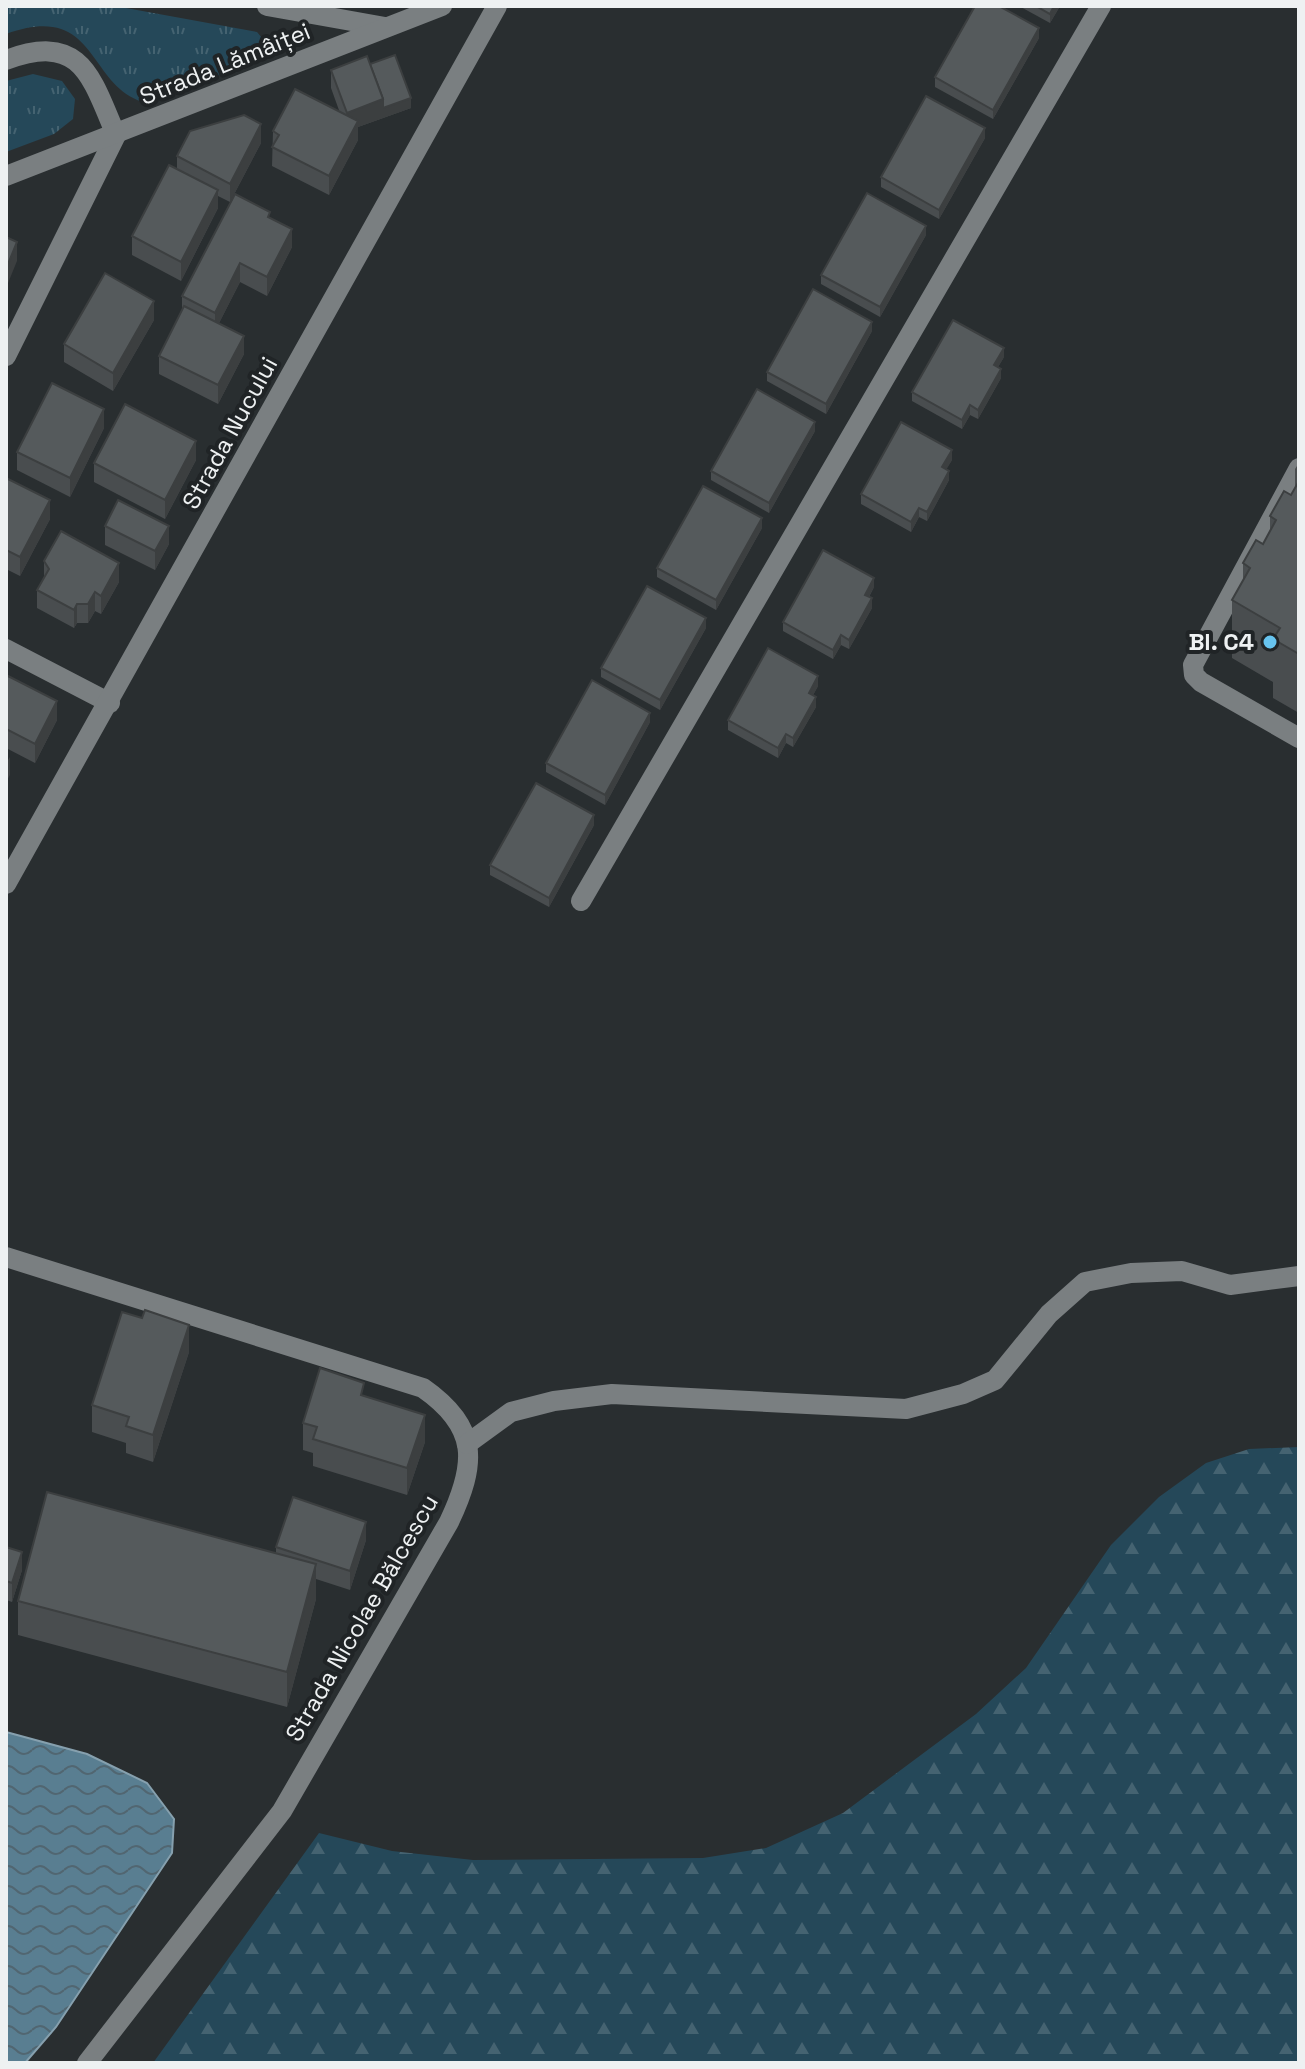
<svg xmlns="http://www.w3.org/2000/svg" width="1305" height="2069" font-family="'Space Grotesk',sans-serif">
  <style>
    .grass { fill: url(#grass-tufts) }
    .forest { fill: url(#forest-firs) }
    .water { fill: url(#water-waves); stroke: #86a0ae; stroke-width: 2 }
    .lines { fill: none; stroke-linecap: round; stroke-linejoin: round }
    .minor { stroke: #7a7f81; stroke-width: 20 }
    .wall { fill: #494d4f }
    .shaded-wall { fill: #3c3f40 }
    .building { fill: #555a5c; stroke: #3c3f40; stroke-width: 2 }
    .poi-dot { fill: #67c4ef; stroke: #202426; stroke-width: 3 }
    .labels { text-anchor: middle; stroke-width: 8; stroke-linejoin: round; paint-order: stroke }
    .street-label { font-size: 24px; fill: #eef1f2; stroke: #202426 }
    .poi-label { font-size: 24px; font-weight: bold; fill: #eef1f2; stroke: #202426; text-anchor: end }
  </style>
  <defs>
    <pattern id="grass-tufts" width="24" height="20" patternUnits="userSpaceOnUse" patternTransform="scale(2)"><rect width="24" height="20" fill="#254859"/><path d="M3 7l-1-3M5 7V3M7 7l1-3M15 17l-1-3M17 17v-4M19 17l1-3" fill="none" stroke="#456371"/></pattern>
    <pattern id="forest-firs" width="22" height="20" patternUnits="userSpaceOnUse" patternTransform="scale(2)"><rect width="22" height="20" fill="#254859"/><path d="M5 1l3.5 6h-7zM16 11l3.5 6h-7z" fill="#456371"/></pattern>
    <pattern id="water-waves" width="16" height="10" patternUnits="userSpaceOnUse" patternTransform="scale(2)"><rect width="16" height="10" fill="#597e91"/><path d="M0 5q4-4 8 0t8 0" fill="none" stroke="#516671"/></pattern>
  </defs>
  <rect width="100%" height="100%" fill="#292e30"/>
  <g class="grass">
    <path d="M6 6H115L257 32 262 38V53L256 61 147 103C86 89 100 0 6 34Z"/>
    <path d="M33 74 62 81 75 99 73 119 54 134 6 152V81Z"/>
  </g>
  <path class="forest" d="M1299 1447V2063H153L319 1833 392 1851 473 1860 703 1858 766 1848 843 1813 976 1714 1026 1668 1111 1545 1159 1497 1206 1463 1249 1449Z"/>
  <path class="water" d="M6 1732 87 1754 147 1783 174 1819 172 1853 56 2027 25 2063H6Z"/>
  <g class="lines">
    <g class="minor">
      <path d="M267 6 385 27"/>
      <path d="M6 60C81 32 91 76 116 135L6 356"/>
      <path d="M6 176 442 6"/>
      <path d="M1299 468 1193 665 1194 675 1201 682 1299 738"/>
      <path d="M6 649 110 703"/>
      <path d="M6 884 497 6"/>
      <path d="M581 901 1101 6"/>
      <path d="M6 1257 423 1388C479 1427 477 1463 449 1522L282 1811 87 2063"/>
      <path d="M467 1444 511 1412 554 1401 612 1394 906 1409 963 1394 995 1380 1049 1314 1085 1282 1131 1273 1182 1271 1230 1285 1299 1276"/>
    </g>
  </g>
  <g class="wall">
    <path d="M1019 6H1060L1050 23Z"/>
    <path d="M1039 38 993 119 935 87V77Z"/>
    <path d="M370 64 411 108 358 127V140L329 195 272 166 273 131 340 113 331 88V70Z"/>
    <path d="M985 138 939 219 881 187V177Z"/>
    <path d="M261 143 230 202 218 196V208L181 281 132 255V236L177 169V156Z"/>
    <path d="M270 218 292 247 267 296 240 282 219 323 244 354 218 404 159 374V356L182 312V296Z"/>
    <path d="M926 235 880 317 821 284V275Z"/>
    <path d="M154 320 113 391 64 362V344Z"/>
    <path d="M872 331 826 414 767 381V372Z"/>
    <path d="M1004 357 998 367 1001 378 978 419 970 415 962 429 912 401V392Z"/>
    <path d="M104 428 70 497 17 470V452Z"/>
    <path d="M815 431 769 513 711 480V471Z"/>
    <path d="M196 460 165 519 94 482V463Z"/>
    <path d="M952 460 946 469 949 480 927 521 919 517 911 532 861 504V494Z"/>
    <path d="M1299 463V713L1273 698V682L1232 658V600L1243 580V563L1263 544 1270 532V516L1291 495 1295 488V469Z"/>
    <path d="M6 478 50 519 20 576 6 569Z"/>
    <path d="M105 526 169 544 155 570 105 545Z"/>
    <path d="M762 528 716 610 657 577V568Z"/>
    <path d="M44 561 119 582 101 614 95 611 88 623H77L74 628 37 608V590L44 577Z"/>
    <path d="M874 587 869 597 872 608 849 649 841 645 833 659 783 631V622Z"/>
    <path d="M706 628 660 710 601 677V668Z"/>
    <path d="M6 679 57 720 35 763 6 748Z"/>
    <path d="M818 686 813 695 816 707 793 747 786 743 778 758 728 730V720Z"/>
    <path d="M650 722 605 805 546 772V763Z"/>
    <path d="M594 825 549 907 490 875V865Z"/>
    <path d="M189 1352 153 1462 126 1453V1443L92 1432V1405Z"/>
    <path d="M364 1396 425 1442 407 1495 313 1466V1453L303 1450V1423Z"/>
    <path d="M366 1540 350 1590 316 1579V1599L287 1707 18 1635V1601L276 1554V1547Z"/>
    <path d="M6 1547 22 1570 12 1602 6 1600Z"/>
  </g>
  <g class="shaded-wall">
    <path d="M1054 6H1060L1050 23V14Z"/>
    <path d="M1039 28V38L993 119V110Z"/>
    <path d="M411 98V108L358 127V140L329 195V176L347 131V113L383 99Z"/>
    <path d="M261 124V143L230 202V184Z"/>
    <path d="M985 128V138L939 219V210Z"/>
    <path d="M218 190V208L181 281V262Z"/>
    <path d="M926 226V235L880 317V307Z"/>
    <path d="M292 229V247L267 296V277Z"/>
    <path d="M17 242V261L6 288V269Z"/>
    <path d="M240 263V282L215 331V313Z"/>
    <path d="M154 301V320L113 391V373Z"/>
    <path d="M872 322V331L826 414V404Z"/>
    <path d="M244 336V354L218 404V385Z"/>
    <path d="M1004 348V357L994 374V365Z"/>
    <path d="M1001 369V378L978 419V410Z"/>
    <path d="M970 405V415L962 429V420Z"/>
    <path d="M104 409V428L70 497V478Z"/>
    <path d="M815 422V431L769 513V503Z"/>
    <path d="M196 441V460L165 519V500Z"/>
    <path d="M952 450V460L942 477V467Z"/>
    <path d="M949 471V480L927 521V512Z"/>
    <path d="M50 500V519L20 576V557Z"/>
    <path d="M919 508V517L911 532V522Z"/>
    <path d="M762 518V528L716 610V600Z"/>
    <path d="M169 526V544L155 570V551Z"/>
    <path d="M119 563V582L101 614V596Z"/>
    <path d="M874 578V587L865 604V595Z"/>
    <path d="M95 592V611L88 623V604Z"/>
    <path d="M872 598V608L849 649V640Z"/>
    <path d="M77 604V623L74 628V610Z"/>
    <path d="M706 618V628L660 710V700Z"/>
    <path d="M841 635V645L833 659V650Z"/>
    <path d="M818 676V686L809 703V693Z"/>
    <path d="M816 697V707L793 747V738Z"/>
    <path d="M57 701V720L35 763V744Z"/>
    <path d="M650 713V722L605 805V795Z"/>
    <path d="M786 734V743L778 758V748Z"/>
    <path d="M10 757V775L6 782V763Z"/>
    <path d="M594 815V825L549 907V898Z"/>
    <path d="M189 1325V1352L153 1462V1435Z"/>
    <path d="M425 1415V1442L407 1495V1468Z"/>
    <path d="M366 1522V1540L350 1590V1571Z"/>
    <path d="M22 1552V1570L12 1602V1583Z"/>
    <path d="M316 1564V1599L287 1707V1672Z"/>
  </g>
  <g class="building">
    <path d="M975 6H999L1039 28 993 110 935 77Z"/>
    <path d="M1036 6H1054L1050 14Z"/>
    <path d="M395 55 411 98 383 108V99L370 64Z"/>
    <path d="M367 56 383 99 347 113 331 70Z"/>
    <path d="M295 89 358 121 329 176 272 147 279 135 273 131Z"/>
    <path d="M926 96 985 128 939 210 881 177Z"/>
    <path d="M244 115 261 124 230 184 177 156 190 131Z"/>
    <path d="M169 165 218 190 181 262 132 236Z"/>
    <path d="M867 193 926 226 880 307 821 275Z"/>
    <path d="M235 194 270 212 268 217 292 229 267 277 240 263 215 313 182 296Z"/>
    <path d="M6 237 17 242 6 269Z"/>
    <path d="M105 273 154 301 113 373 64 344Z"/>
    <path d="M813 289 872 322 826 404 767 372Z"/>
    <path d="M184 306 244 336 218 385 159 356Z"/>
    <path d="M953 320 1004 348 994 365 1001 369 978 410 970 405 962 420 912 392Z"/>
    <path d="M52 383 104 409 70 478 17 452Z"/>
    <path d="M757 389 815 422 769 503 711 471Z"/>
    <path d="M125 404 196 441 165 500 94 463Z"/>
    <path d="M901 422 952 450 942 467 949 471 927 512 919 508 911 522 861 494Z"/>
    <path d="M6 478 50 500 20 557 6 550Z"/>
    <path d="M1299 481V654L1273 639 1280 628 1232 600 1250 568 1243 563 1256 540 1263 544 1276 520 1270 516 1284 491 1291 495Z"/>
    <path d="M703 486 762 518 716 600 657 568Z"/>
    <path d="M118 500 169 526 155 551 105 526Z"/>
    <path d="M61 531 119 563 101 596 95 592 88 604H77L74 610 37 590 49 569 44 561Z"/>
    <path d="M823 550 874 578 865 595 872 598 849 640 841 635 833 650 783 622Z"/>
    <path d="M647 586 706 618 660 700 601 668Z"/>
    <path d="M768 648 818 676 809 693 816 697 793 738 786 734 778 748 728 720Z"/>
    <path d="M8 676 57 701 35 744 6 729V679Z"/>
    <path d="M592 680 650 713 605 795 546 763Z"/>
    <path d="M536 783 594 815 549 898 490 865Z"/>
    <path d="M145 1310 189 1325 153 1435 126 1426 129 1417 92 1405 122 1312 142 1318Z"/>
    <path d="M320 1368 364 1383 361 1395 425 1415 407 1468 313 1439 317 1427 303 1423Z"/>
    <path d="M47 1492 316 1564 287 1672 18 1601Z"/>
    <path d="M293 1497 366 1522 350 1571 276 1547Z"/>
    <path d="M6 1547 22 1552 12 1583 6 1581Z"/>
  </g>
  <circle class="poi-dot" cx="1270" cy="642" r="8"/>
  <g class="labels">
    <g class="street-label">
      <text transform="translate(225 64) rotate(-22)" y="8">Strada Lămâiței</text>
      <text transform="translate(230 433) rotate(-61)" y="8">Strada Nucului</text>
      <text transform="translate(362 1618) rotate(-60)" y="8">Strada Nicolae Bălcescu</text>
    </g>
    <g class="poi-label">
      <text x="1254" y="650">Bl. C4</text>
    </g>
  </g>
  <rect width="1305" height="2069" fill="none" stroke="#eef1f2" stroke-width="16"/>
</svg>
